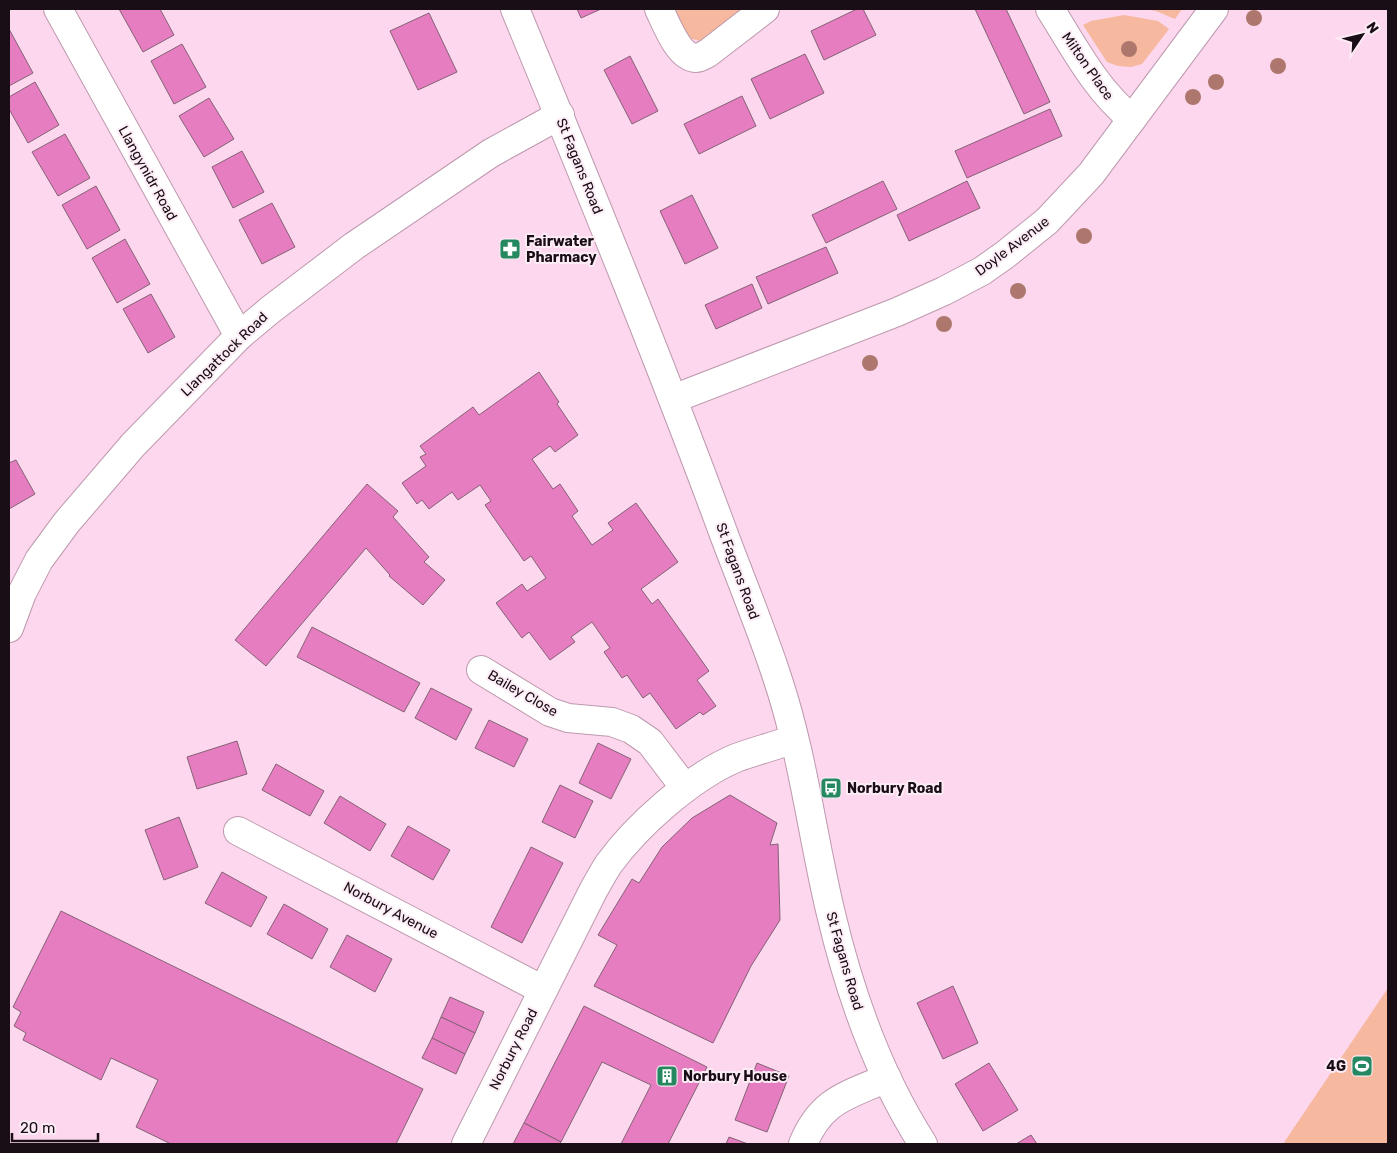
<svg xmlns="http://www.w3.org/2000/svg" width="1397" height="1153" font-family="Rubik,sans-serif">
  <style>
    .green { fill: #f6b89f }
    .building { fill: #e57dc0; stroke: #846276 }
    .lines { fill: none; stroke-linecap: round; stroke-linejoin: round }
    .minor-casing { stroke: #bd99ae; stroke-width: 30 }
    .minor { stroke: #fff; stroke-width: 28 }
    .tree { fill: #ae776d }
    .labels { text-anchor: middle; stroke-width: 4; stroke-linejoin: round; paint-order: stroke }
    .street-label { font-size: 14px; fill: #1a0e16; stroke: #fcecf5 }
    .poi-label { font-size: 14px; font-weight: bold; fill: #1a0e16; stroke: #fcecf5; text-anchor: start }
  </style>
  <rect width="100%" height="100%" fill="#fdd7ed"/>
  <g class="green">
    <path d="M671 9H747L705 42 688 38Z"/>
    <path d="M1144 9H1182L1175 19 1156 11Z"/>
    <path d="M1124 15 1158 21 1169 29 1142 64 1131 67 1118 66 1107 62 1083 25 1091 21Z"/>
    <path d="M1388 988V1144H1283Z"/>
  </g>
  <g class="building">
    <path d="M119 9H160L174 35 143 52Z"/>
    <path d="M577 9H601L581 18Z"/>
    <path d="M857 9H863L876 35 824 60 811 31Z"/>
    <path d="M975 9H1006L1050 102 1024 114Z"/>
    <path d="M429 13 457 72 418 90 390 31Z"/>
    <path d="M9 29 33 73 9 86Z"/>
    <path d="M182 44 206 87 174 104 151 61Z"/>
    <path d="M805 54 824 93 770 119 751 79Z"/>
    <path d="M630 56 658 111 632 124 604 70Z"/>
    <path d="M35 82 59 125 28 143 9 109V97Z"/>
    <path d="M742 96 756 126 699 154 684 124Z"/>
    <path d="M209 98 234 139 204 157 179 116Z"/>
    <path d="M1050 109 1062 136 967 178 955 151Z"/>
    <path d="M65 134 90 178 58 196 32 152Z"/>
    <path d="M242 151 264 192 233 208 212 167Z"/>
    <path d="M883 181 897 209 826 243 812 215Z"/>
    <path d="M967 181 980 208 909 241 897 215Z"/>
    <path d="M96 186 120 230 87 249 62 205Z"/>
    <path d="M692 195 718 248 685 264 660 211Z"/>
    <path d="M272 203 295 247 262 264 239 220Z"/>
    <path d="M125 239 150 284 117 303 92 258Z"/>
    <path d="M826 247 838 273 768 304 756 277Z"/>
    <path d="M752 284 762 308 716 329 705 305Z"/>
    <path d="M151 294 175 337 148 353 123 309Z"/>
    <path d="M539 372 559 402 557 404 578 435 555 452 550 446 532 459 553 489 560 484 578 511 572 516 592 545 613 530 608 523 636 503 678 562 641 589 652 604 658 599 709 671 697 680 716 706 703 715 700 712 676 729 650 693 643 698 627 675 622 678 604 652 610 648 592 622 571 637 575 642 550 660 529 632 522 638 496 603 522 584 527 591 546 578 531 556 524 561 485 505 491 501 480 485 458 500 452 492 429 509 422 500 417 504 402 483 426 466 420 457 426 454 420 446 473 407 479 415Z"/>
    <path d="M16 460 35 494 9 509V463Z"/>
    <path d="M367 484 398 511 393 517 429 557 424 562 445 580 423 605 389 576 390 575 366 548 266 666 235 640Z"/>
    <path d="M312 627 420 683 404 712 297 657Z"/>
    <path d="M431 688 472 709 456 740 415 718Z"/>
    <path d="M489 720 528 739 514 767 475 748Z"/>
    <path d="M237 741 247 774 197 789 187 757Z"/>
    <path d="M598 743 631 759 611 799 579 783Z"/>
    <path d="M276 764 324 791 310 816 262 790Z"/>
    <path d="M560 785 593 801 575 838 542 822Z"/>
    <path d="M730 795 777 823 770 845 778 844 780 920 751 966 713 1043 594 986 617 945 598 935 632 879 639 883 662 847 692 818Z"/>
    <path d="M340 796 386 824 370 851 324 823Z"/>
    <path d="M179 817 198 867 164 880 145 830Z"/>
    <path d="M408 826 450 850 433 880 391 856Z"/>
    <path d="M531 847 563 863 522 943 491 927Z"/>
    <path d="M222 872 267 897 251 927 205 903Z"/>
    <path d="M284 904 328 929 312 959 267 934Z"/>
    <path d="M61 911 423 1089 396 1144H171L136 1127 158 1080 111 1058 101 1080 23 1040 26 1033 14 1026 21 1012 13 1007Z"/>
    <path d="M347 935 392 959 375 992 330 967Z"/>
    <path d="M953 986 978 1043 943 1059 917 1003Z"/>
    <path d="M450 997 484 1012 475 1033 441 1017Z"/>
    <path d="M584 1006 707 1067 668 1144H621L651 1085 602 1062 561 1142 524 1123Z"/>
    <path d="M441 1017 475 1033 465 1054 432 1038Z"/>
    <path d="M432 1038 465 1054 456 1074 422 1058Z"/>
    <path d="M757 1063 789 1076 767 1132 735 1120Z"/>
    <path d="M989 1063 1018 1110 983 1131 955 1084Z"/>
    <path d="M524 1123 561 1142 559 1144H513Z"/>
    <path d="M1031 1135 1037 1144H1016Z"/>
    <path d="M729 1137 748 1144H726Z"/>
  </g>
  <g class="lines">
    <g class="minor-casing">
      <g id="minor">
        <path d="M58 9 239 336"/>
        <path d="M515 9C588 185 660 361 726 540 743 585 762 631 777 677 803 754 812 835 831 914 850 994 878 1074 923 1144"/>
        <path d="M659 9C666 23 678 57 696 58 700 58 704 55 708 53L765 9"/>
        <path d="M1050 9C1074 47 1096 90 1132 119"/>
        <path d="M673 399 897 312 944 291 982 271 1006 254 1047 221 1091 174 1214 9"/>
        <path d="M9 628 22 593 39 560 67 522 133 445 239 336 270 310 354 246 491 153 560 115"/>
        <path d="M481 670 550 712 568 718 612 722 631 729 650 742 685 788"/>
        <path d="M238 831 543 990"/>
        <path d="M466 1144 593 891C598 882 603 873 608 865 637 825 691 777 736 758 755 751 775 746 794 739"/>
        <path d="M803 1144C821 1100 846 1096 887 1078"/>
      </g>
    </g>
    <use href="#minor" class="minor"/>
  </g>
  <g class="tree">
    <circle cx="1254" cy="18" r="8"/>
    <circle cx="1129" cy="49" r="8"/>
    <circle cx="1278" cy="66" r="8"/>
    <circle cx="1216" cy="82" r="8"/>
    <circle cx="1193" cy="97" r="8"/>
    <circle cx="1084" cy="236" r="8"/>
    <circle cx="1018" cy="291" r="8"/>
    <circle cx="944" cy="324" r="8"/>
    <circle cx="870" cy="363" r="8"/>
  </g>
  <defs>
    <g id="pharmacy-square" transform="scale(1.125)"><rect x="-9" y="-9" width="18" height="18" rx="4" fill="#268861" stroke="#fcecf5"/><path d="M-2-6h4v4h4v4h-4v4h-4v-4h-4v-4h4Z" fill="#fff"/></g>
    <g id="bus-square" transform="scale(1.125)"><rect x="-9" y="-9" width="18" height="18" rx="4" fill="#268861" stroke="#fcecf5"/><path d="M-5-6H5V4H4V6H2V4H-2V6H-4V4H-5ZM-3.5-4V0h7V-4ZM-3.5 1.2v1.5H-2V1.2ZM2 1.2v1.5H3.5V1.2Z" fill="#fff"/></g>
    <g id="stadium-square" transform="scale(1.125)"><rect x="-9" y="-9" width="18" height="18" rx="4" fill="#268861" stroke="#fcecf5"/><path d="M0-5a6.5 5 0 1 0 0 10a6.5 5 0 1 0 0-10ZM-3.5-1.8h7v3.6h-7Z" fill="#fff"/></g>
    <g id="building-square" transform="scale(1.125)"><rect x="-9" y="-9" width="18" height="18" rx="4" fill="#268861" stroke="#fcecf5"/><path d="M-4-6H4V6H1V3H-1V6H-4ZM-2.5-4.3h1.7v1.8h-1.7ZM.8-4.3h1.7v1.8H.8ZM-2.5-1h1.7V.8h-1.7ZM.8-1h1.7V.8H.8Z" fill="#fff"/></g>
  </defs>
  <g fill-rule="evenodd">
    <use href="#pharmacy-square" x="510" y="249"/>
    <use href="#bus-square" x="831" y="788"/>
    <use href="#stadium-square" x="1362" y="1066"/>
    <use href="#building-square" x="667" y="1076"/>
  </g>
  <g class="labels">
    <g class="street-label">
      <text transform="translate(1088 66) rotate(55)" y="5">Milton Place</text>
      <text transform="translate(580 166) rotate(68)" y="5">St Fagans Road</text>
      <text transform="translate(148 173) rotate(61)" y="5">Llangynidr Road</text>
      <text transform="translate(1012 246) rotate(-37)" y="5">Doyle Avenue</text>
      <text transform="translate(224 354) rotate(-44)" y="5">Llangattock Road</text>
      <text transform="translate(738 571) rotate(70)" y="5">St Fagans Road</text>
      <text transform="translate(523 693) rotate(30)" y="5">Bailey Close</text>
      <text transform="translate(391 910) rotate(28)" y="5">Norbury Avenue</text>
      <text transform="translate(845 961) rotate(74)" y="5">St Fagans Road</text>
      <text transform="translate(513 1049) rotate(-63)" y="5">Norbury Road</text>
    </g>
    <g class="poi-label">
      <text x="526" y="246">Fairwater<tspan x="526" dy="16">Pharmacy</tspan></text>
      <text x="847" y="793">Norbury Road</text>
      <text x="1346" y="1071" text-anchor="end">4G</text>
      <text x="683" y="1081">Norbury House</text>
    </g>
  </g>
  <rect width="1397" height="1153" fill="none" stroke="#1a0e16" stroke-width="20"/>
  <g transform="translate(1362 35) rotate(55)" stroke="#fcecf5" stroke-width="4" paint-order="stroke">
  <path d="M0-4L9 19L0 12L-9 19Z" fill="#1a0e16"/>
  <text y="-8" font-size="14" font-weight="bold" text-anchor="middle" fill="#1a0e16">N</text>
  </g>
  <path d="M12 1133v8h86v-8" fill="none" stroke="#1a0e16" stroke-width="2.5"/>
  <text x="20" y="1133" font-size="15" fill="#1a0e16" stroke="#fcecf5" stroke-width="4" paint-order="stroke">20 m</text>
</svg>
